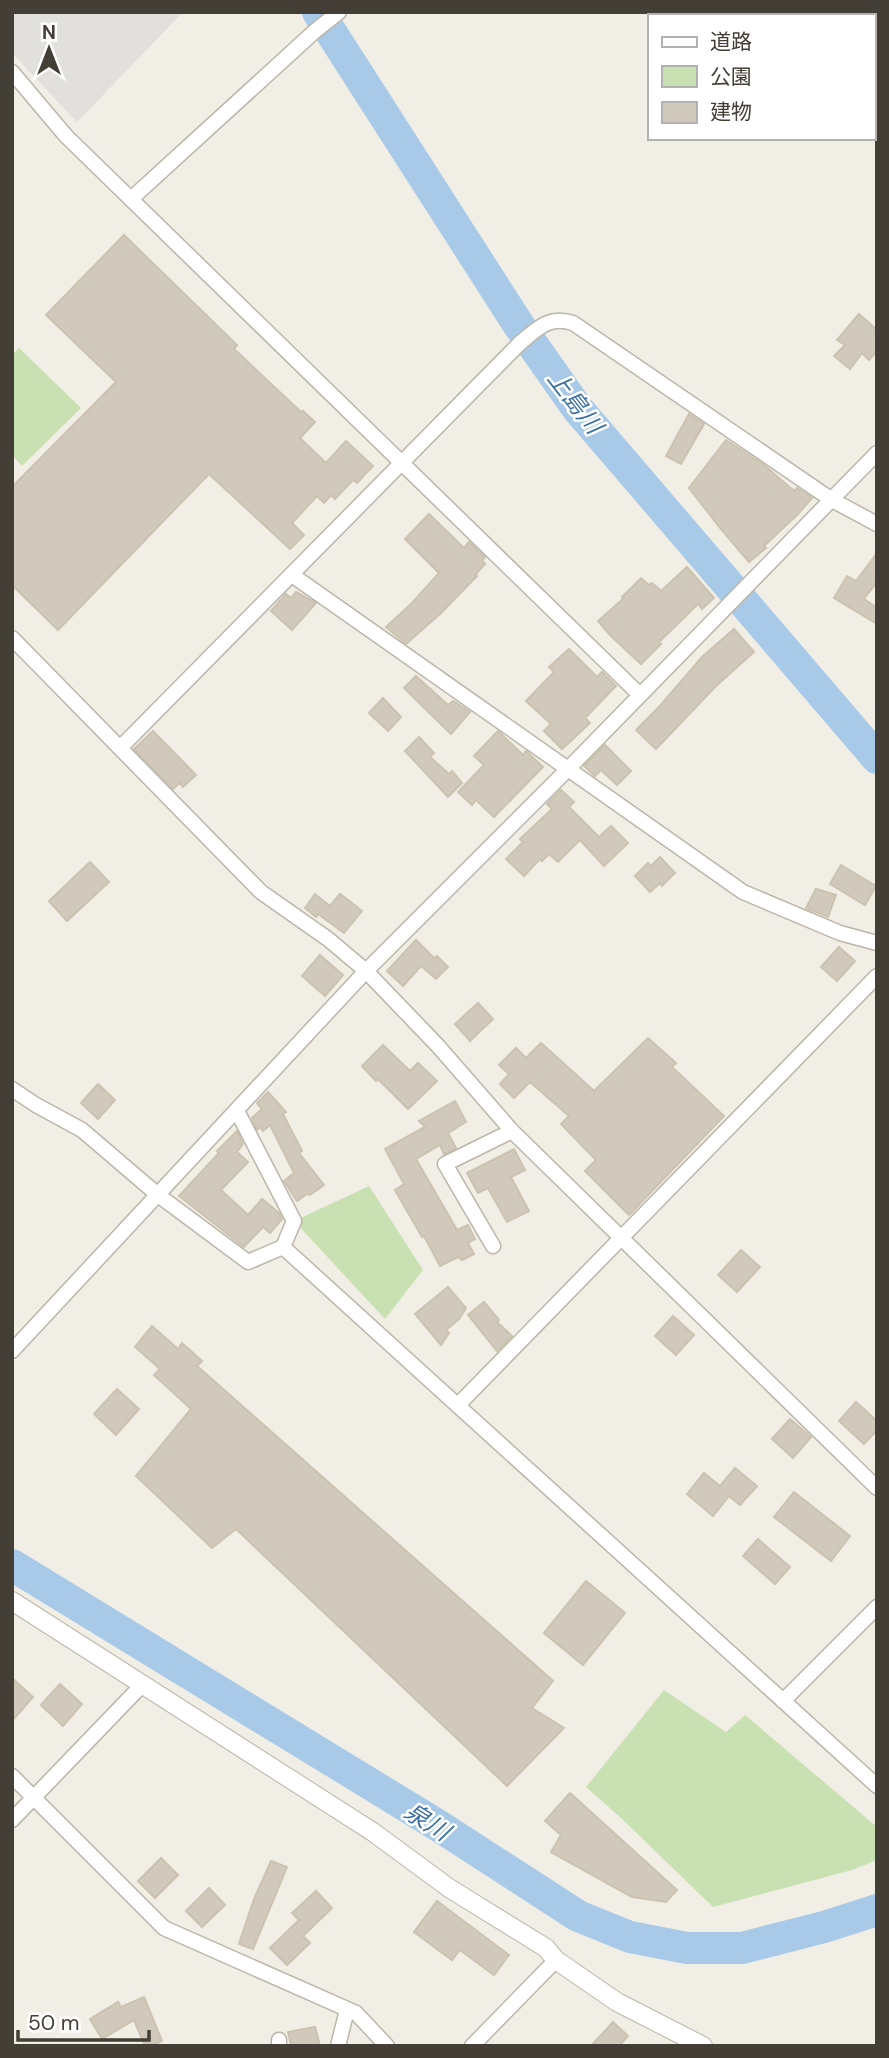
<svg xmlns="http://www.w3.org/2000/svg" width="889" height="2058" font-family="'DM Sans','Noto Sans JP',sans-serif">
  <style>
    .green { fill: #c9e1b2 }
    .parking { fill: #e2e0dd }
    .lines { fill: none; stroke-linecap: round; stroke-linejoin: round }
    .river { stroke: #a8cae8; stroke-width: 32 }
    .building { fill: #d1cabc; stroke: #cbc2b0; stroke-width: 2 }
    .minor-casing { stroke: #bbb6a9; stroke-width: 17 }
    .tertiary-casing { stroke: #bbb6a9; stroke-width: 20 }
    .minor { stroke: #fff; stroke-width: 14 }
    .tertiary { stroke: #fff; stroke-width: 18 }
    .labels { text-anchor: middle; stroke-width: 5; stroke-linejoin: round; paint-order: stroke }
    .water-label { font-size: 24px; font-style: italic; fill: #3b71a2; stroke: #fff }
  </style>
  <rect width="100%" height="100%" fill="#f1eee6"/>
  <g class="green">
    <path d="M19 348 81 408 22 466 12 455V355Z"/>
    <path d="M369 1186 423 1270 385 1319 294 1221Z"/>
    <path d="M664 1690 726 1732 745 1715 877 1827V1860L852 1870 713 1907 621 1818 586 1787Z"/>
  </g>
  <path class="parking" d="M12 12H183L77 122 12 53Z"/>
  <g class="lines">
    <g class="river">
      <path d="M318 12 518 324 577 408 877 758"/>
      <path d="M12 1565 439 1826 578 1916 630 1937 687 1948H742L824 1927 877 1910"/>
    </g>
  </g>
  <g class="building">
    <path d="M124 235 237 345 234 349 301 412 303 411 315 422 300 438 326 463 346 441 373 466 357 483 353 480 335 499 331 495 324 503 317 496 292 523 304 535 290 549 209 474 58 630 12 585V487L116 382 46 315Z"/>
    <path d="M859 314 877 330V351L869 360 862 353 850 369 834 356 845 345 837 340Z"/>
    <path d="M689 414 704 424 681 464 666 456Z"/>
    <path d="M726 440 764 465 794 491 797 488 812 498 797 515 764 546 766 548 749 562 721 529 689 488Z"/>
    <path d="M429 514 464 548 469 542 485 557 482 560 485 564 475 575 477 576 440 614 406 644 386 627 412 603 439 573 405 539Z"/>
    <path d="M877 553V582L864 599 877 608V624L834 598 847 576 856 581Z"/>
    <path d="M687 567 714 598 702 609 698 604 659 642 661 644 641 664 610 635 598 621 624 598 622 597 641 578 649 585 652 583 661 591Z"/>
    <path d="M296 592 316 603 292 630 271 611 286 594 291 598Z"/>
    <path d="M734 629 754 652 716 686 656 749 636 730 659 707 702 657Z"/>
    <path d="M569 649 597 677 602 672 616 686 585 718 590 723 562 749 544 731 551 724 526 701 554 672 549 667Z"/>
    <path d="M416 676 448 705 453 701 470 712 451 734 404 688Z"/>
    <path d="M383 698 401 717 388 731 369 713Z"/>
    <path d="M153 731 196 775 183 787 180 783 173 789 134 749Z"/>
    <path d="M498 731 523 755 526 751 543 767 494 817 476 800 472 805 458 792 484 765 474 756Z"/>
    <path d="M419 737 434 753 430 757 449 774 452 771 462 783 448 797 405 751Z"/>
    <path d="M605 745 631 771 617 785 601 770 595 776 584 766Z"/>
    <path d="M561 790 574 802 569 807 599 837 611 826 628 843 604 866 580 840 558 862 549 854 542 861 540 859 524 876 506 859 523 842 520 839 552 809 547 804Z"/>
    <path d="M660 857 675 873 662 886 660 883 650 892 635 876 648 863 651 866Z"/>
    <path d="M90 862 109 882 67 921 49 901Z"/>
    <path d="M841 865 876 886 865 905 830 884Z"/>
    <path d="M816 889 836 895 828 917 806 908Z"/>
    <path d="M315 894 330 906 340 894 362 911 344 933 318 914 316 917 305 908Z"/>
    <path d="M416 940 434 958 437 956 448 967 436 979 421 966 403 986 387 971Z"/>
    <path d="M839 947 855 961 837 981 821 967Z"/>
    <path d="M320 955 343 975 325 996 302 976Z"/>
    <path d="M478 1003 493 1019 470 1041 455 1024Z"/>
    <path d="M648 1038 676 1063 672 1067 724 1116 629 1215 585 1171 596 1160 561 1124 569 1116 530 1082 514 1098 500 1084 509 1074 499 1065 516 1048 526 1058 541 1043 594 1091Z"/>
    <path d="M383 1045 410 1071 418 1063 437 1081 408 1109 378 1079 376 1081 362 1066Z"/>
    <path d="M98 1084 115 1100 98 1119 81 1103Z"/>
    <path d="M268 1092 286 1112 283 1114 302 1151 299 1153 324 1185 310 1195 307 1194 297 1201 284 1181 294 1173 270 1125 263 1131 260 1127 257 1130 252 1118 262 1109 257 1103Z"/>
    <path d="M455 1101 466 1122 448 1133 456 1148 444 1154 440 1145 416 1159 457 1230 468 1225 475 1239 468 1243 474 1254 462 1260 458 1257 440 1266 424 1236 422 1237 395 1190 404 1184 385 1149 425 1127 419 1121Z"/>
    <path d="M237 1131 243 1144 237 1152 248 1162 221 1190 248 1215 262 1199 279 1213 282 1219 270 1233 263 1227 244 1247 179 1196 219 1153 217 1151Z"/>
    <path d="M514 1149 525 1170 511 1177 529 1211 507 1222 488 1188 478 1193 467 1173Z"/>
    <path d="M741 1250 760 1267 737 1292 718 1275Z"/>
    <path d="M448 1287 466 1308 459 1319 446 1330 449 1333 441 1345 415 1314Z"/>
    <path d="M484 1302 499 1320 497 1322 512 1336 497 1351 468 1315Z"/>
    <path d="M673 1316 694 1335 676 1355 655 1336Z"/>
    <path d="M152 1326 178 1349 182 1343 202 1361 197 1366 553 1681 532 1708 564 1728 507 1786 236 1529 212 1548 136 1476 191 1409 154 1375 160 1369 135 1347Z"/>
    <path d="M117 1389 139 1409 116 1435 94 1414Z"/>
    <path d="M856 1402 877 1421V1430L864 1444 839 1421Z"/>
    <path d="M790 1419 811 1437 793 1458 772 1439Z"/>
    <path d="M735 1468 757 1486 740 1505 729 1496 713 1516 687 1494 704 1473 720 1486Z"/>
    <path d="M794 1492 850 1536 831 1561 774 1517Z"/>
    <path d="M758 1539 790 1567 775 1584 743 1556Z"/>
    <path d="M586 1581 625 1613 583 1665 544 1633Z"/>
    <path d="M12 1678 33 1697 12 1721Z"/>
    <path d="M60 1684 82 1704 63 1726 41 1705Z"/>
    <path d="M570 1793 677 1890 666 1902 632 1897 551 1852 561 1835 545 1821Z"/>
    <path d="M161 1858 178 1875 155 1898 138 1881Z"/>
    <path d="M271 1861 287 1867 253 1949 239 1944 254 1899Z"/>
    <path d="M209 1888 225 1905 202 1927 186 1911Z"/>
    <path d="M316 1891 332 1908 303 1936 310 1943 287 1965 270 1948 299 1920 292 1913Z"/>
    <path d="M437 1901 509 1955 494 1975 460 1950 452 1960 414 1932Z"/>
    <path d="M144 1997 162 2041 151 2046H145L134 2020 102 2039 90 2019 118 2002 121 2007Z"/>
    <path d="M613 2022 628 2036 619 2046H591Z"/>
    <path d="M315 2027 320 2046H291L288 2032Z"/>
  </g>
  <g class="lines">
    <g class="minor-casing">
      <g id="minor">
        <path d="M12 72 66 136 640 695"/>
        <path d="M131 199 315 31 339 12"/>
        <path d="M292 575 743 892 840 933 877 943"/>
        <path d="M12 638 261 892 328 939 366 971 438 1046 512 1131 877 1488"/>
        <path d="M120 748 520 343C537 329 549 315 573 323L832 500 877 524"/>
        <path d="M12 1089 36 1105 82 1130 158 1195 248 1262 283 1247 877 1786"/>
        <path d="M237 1111 294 1221 283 1247"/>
        <path d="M493 1246 445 1164 512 1131"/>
        <path d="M12 1351 366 971 568 769 877 453"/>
        <path d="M458 1405 877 976"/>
        <path d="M783 1701 877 1607"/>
        <path d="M12 1776 164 1928 356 2013 387 2046"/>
        <path d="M12 1820 143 1684"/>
        <path d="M279 2040V2046"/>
        <path d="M338 2046 347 2010"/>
        <path d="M472 2046 556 1960"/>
      </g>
    </g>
    <g class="tertiary-casing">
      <path id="tertiary" d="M12 1601 373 1832 449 1888 546 1948 556 1960 617 2002 703 2046"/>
    </g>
    <use href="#minor" class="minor"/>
    <use href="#tertiary" class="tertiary"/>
  </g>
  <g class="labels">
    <g class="water-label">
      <text transform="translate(575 402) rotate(52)" y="8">上島川</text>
      <text transform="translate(427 1822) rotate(32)" y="8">泉川</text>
    </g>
  </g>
  <rect width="889" height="2058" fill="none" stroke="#433e36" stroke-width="28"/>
  <rect x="648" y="14" width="228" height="126" fill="#ffffff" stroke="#b4b2af" stroke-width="2"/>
  <rect x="662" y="37" width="35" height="10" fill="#ffffff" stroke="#b4b2af" stroke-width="2"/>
  <text x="710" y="49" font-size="21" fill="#433e36">道路</text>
  <rect x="662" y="66" width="35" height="21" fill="#c9e1b2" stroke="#b4b2af" stroke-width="2"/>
  <text x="710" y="84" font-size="21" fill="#433e36">公園</text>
  <rect x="662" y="102" width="35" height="21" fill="#d1cabc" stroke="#b4b2af" stroke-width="2"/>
  <text x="710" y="119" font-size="21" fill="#433e36">建物</text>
  <g transform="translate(49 49)" stroke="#ffffff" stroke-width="5" paint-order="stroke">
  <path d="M0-5L12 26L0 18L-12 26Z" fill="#433e36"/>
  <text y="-10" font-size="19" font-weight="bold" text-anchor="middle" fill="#433e36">N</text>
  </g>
  <path d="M18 2030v10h131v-10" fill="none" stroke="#433e36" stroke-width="3.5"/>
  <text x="28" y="2030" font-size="21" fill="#433e36" stroke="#ffffff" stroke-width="5" paint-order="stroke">50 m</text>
</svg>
